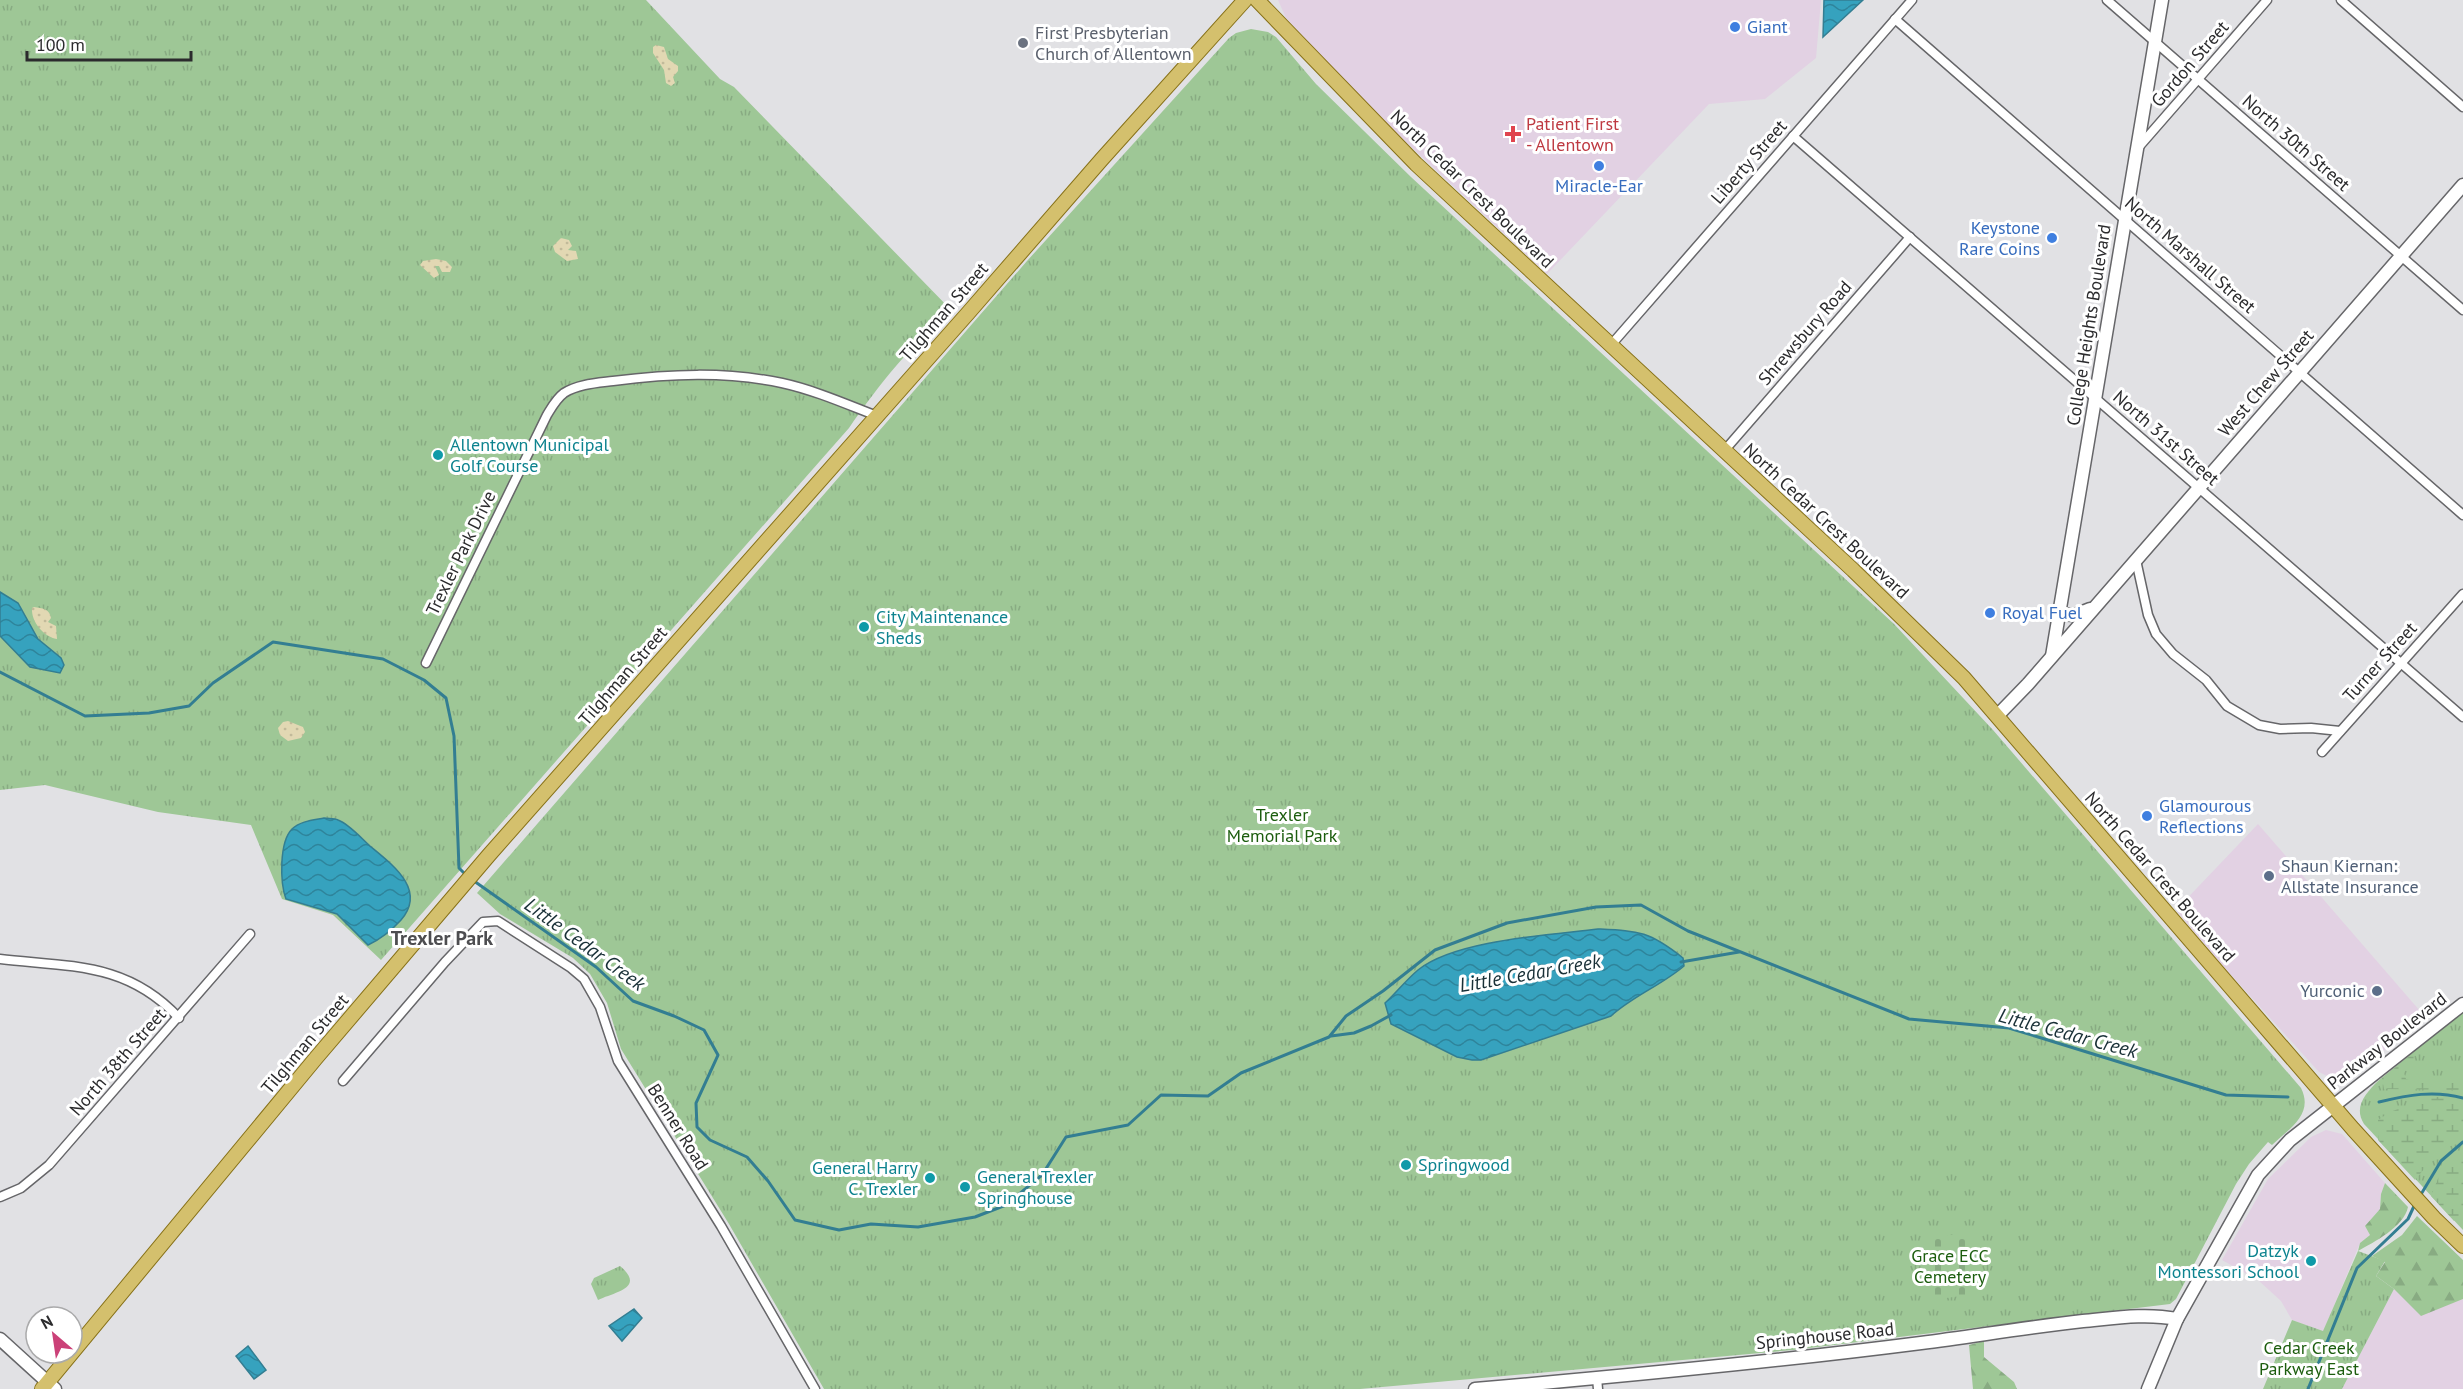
<svg xmlns="http://www.w3.org/2000/svg" width="2463" height="1389" font-family="'PT Sans',sans-serif">
  <style>
    .commercial { fill: #e2d1e3 }
    .grass { fill: url(#grass-tufts) }
    .forest { fill: url(#forest-firs) }
    .wetland { fill: url(#wetland-marsh) }
    .sand { fill: url(#sand-dots) }
    .cemetery { fill: url(#cemetery-stones) }
    .water { fill: url(#water-waves); stroke: #337e92; stroke-width: 1.5 }
    .lines { fill: none; stroke-linecap: round; stroke-linejoin: round }
    .stream { stroke: #337e92; stroke-width: 3 }
    .street-casing { stroke: #666669; stroke-width: 11 }
    .secondary-casing { stroke: #666669; stroke-width: 15 }
    .primary-casing { stroke: #877118; stroke-width: 16 }
    .street { stroke: #fff; stroke-width: 8 }
    .secondary { stroke: #fff; stroke-width: 12 }
    .primary { stroke: #d4c06d; stroke-width: 14 }
    .shop-dot { fill: #3f7fe0; stroke: #fff; stroke-width: 2 }
    .worship-dot { fill: #6b7280; stroke: #fff; stroke-width: 2 }
    .health-dot { fill: #e0444e; stroke: #fff; stroke-width: 2 }
    .culture-dot { fill: #0f9aa8; stroke: #fff; stroke-width: 2 }
    .service-dot { fill: #5c6f8a; stroke: #fff; stroke-width: 2 }
    .labels { text-anchor: middle; stroke-width: 6; stroke-linejoin: round; paint-order: stroke }
    .shop-label { font-size: 18px; fill: #366cbe; stroke: #fff; text-anchor: start }
    .worship-label { font-size: 18px; fill: #5b616d; stroke: #fff; text-anchor: start }
    .street-label { font-size: 18px; fill: #2b2b2d; stroke: #fff }
    .health-label { font-size: 18px; fill: #be3a42; stroke: #fff; text-anchor: start }
    .culture-label { font-size: 18px; fill: #0d838f; stroke: #fff; text-anchor: start }
    .park-label { font-size: 18px; fill: #1c5d0e; stroke: #fff }
    .service-label { font-size: 18px; fill: #4e5e75; stroke: #fff; text-anchor: start }
    .neighbourhood-label { font-size: 20px; font-weight: bold; fill: #4d4d50; stroke: #fff }
    .water-label { font-size: 20px; font-style: italic; fill: #193037; stroke: #fff }
  </style>
  <defs>
    <pattern id="grass-tufts" width="24" height="20" patternUnits="userSpaceOnUse" patternTransform="scale(1.5)"><rect width="24" height="20" fill="#9ec796"/><path d="M3 7l-1-3M5 7V3M7 7l1-3M15 17l-1-3M17 17v-4M19 17l1-3" fill="none" stroke="#88ab82"/></pattern>
    <pattern id="forest-firs" width="22" height="20" patternUnits="userSpaceOnUse" patternTransform="scale(1.5)"><rect width="22" height="20" fill="#9ec796"/><path d="M5 1l3.5 6h-7zM16 11l3.5 6h-7z" fill="#88ab82"/></pattern>
    <pattern id="wetland-marsh" width="20" height="14" patternUnits="userSpaceOnUse" patternTransform="scale(1.5)"><rect width="20" height="14" fill="#9ec796"/><path d="M1 5h8M5 5V1M11 12h8M15 12V8" fill="none" stroke="#88ab82"/></pattern>
    <pattern id="sand-dots" width="8" height="8" patternUnits="userSpaceOnUse" patternTransform="scale(1.5)"><rect width="8" height="8" fill="#e2d8b3"/><path d="M2 2h.1M6 6h.1" fill="none" stroke="#c2ba9a" stroke-width="1.8" stroke-linecap="round"/></pattern>
    <pattern id="cemetery-stones" width="16" height="16" patternUnits="userSpaceOnUse" patternTransform="scale(1.5)"><rect width="16" height="16" fill="#9ec796"/><path d="M2 7V4a2 2 0 0 1 4 0v3zM10 15v-3a2 2 0 0 1 4 0v3z" fill="#88ab82"/></pattern>
    <pattern id="water-waves" width="16" height="10" patternUnits="userSpaceOnUse" patternTransform="scale(1.5)"><rect width="16" height="10" fill="#36a2be"/><path d="M0 5q4-4 8 0t8 0" fill="none" stroke="#2e849b"/></pattern>
  </defs>
  <rect width="100%" height="100%" fill="#e1e1e4"/>
  <g class="commercial">
    <path d="M1278 0H1821L1816 58 1765 99 1709 104 1547 274 1377 115 1286 18Z"/>
    <path d="M2258 824 2427 1019 2351 1075 2329 1077 2319 1072 2222 965 2176 910Z"/>
    <path d="M2326 1130 2342 1134 2385 1183 2381 1194 2380 1209 2365 1226 2370 1235 2360 1243 2323 1332 2292 1320 2281 1301 2258 1280 2222 1260 2268 1179 2311 1137Z"/>
    <path d="M2394 1289 2421 1315 2463 1299V1389H2342Z"/>
  </g>
  <g class="grass">
    <path d="M0 0H646L720 79 734 87 953 312C912 342 878 386 849 428L381 960 333 915 282 899 251 825 158 812 45 785 0 790Z"/>
    <path d="M1251 29 1268 32 1276 37 1316 84 1411 177 1894 624 1993 730 2301 1088C2314 1114 2290 1128 2272 1145L2268 1142 2249 1164 2236 1184 2176 1299 2170 1304 1793 1350 1360 1389H824L729 1224 621 1049 607 1003 590 974 573 958 500 914 477 893 1027 261 1229 38 1236 33Z"/>
    <path d="M2463 1011V1230L2364 1124C2353 1107 2366 1093 2378 1081Z"/>
    <path d="M2358 1251 2385 1261 2376 1276 2394 1289 2342 1389H2263L2292 1320 2323 1331Z"/>
    <path d="M620 1266C646 1288 615 1292 598 1300L591 1284 594 1278Z"/>
  </g>
  <g class="forest">
    <path d="M2385 1183 2408 1207C2404 1227 2374 1242 2358 1251L2360 1243 2370 1235 2365 1226 2380 1209 2381 1194Z"/>
    <path d="M2417 1216 2463 1260V1299L2421 1316 2394 1289 2376 1276 2385 1262 2372 1256 2402 1235Z"/>
    <path d="M1984 1341V1357L2014 1382 2017 1389H1973L1969 1345Z"/>
  </g>
  <g class="wetland">
    <path d="M2415 1052 2414 1059 2403 1070 2406 1079 2418 1083 2429 1080 2440 1085 2446 1081H2463V1093L2452 1090 2384 1089 2382 1078Z"/>
    <path d="M2430 1097H2446L2463 1105V1135L2442 1147 2415 1180 2378 1140V1120L2390 1112Z"/>
    <path d="M2463 1149V1212L2454 1221 2431 1196 2439 1176Z"/>
  </g>
  <g class="sand">
    <path d="M656 45 664 47 668 59 678 66V71L673 77 675 83 671 86 666 83 664 70 653 53V47Z"/>
    <path d="M561 238 569 240 572 246 568 250 576 251 578 259 567 261 555 252 553 246Z"/>
    <path d="M436 259 446 261 452 267 450 272H442L439 266H435L439 275 434 278 420 265 423 261Z"/>
    <path d="M34 607C42 608 50 609 51 618L48 622 56 626 57 639C44 637 31 622 32 608Z"/>
    <path d="M288 721 303 727 305 732 301 738 288 741 280 735 278 728 283 722Z"/>
  </g>
  <path class="cemetery" d="M1968 1233 1975 1294 1932 1300 1925 1238Z"/>
  <g class="water">
    <path d="M1824 0H1863L1823 37Z"/>
    <path d="M0 592 18 603 38 639 61 658 64 665 60 673 30 667 0 636Z"/>
    <path d="M324 818C328 819 334 818 338 820 349 824 361 838 370 846 393 865 427 890 401 920 391 931 381 939 368 945L337 914 286 899C280 883 279 842 292 829 300 821 314 820 324 818Z"/>
    <path d="M1598 929C1639 931 1649 931 1683 958L1684 966C1662 985 1633 996 1611 1016L1481 1060H1472L1457 1057 1391 1024 1385 1003C1396 993 1406 980 1418 970 1455 940 1550 935 1598 929Z"/>
    <path d="M634 1309 642 1318 622 1341 609 1326Z"/>
    <path d="M248 1346 266 1370 254 1379 236 1356Z"/>
  </g>
  <g class="lines">
    <g class="stream">
      <path d="M0 672 85 716 149 713 189 706 213 683 273 642 383 659 424 680 446 698 454 736 459 868 466 875"/>
      <path d="M474 881 596 967 633 1001 674 1016 704 1030 718 1055 696 1103 697 1127 710 1140 747 1157 768 1181 795 1220 839 1230 871 1224 918 1227 975 1217 1006 1205 1042 1175 1066 1137 1128 1125 1161 1095 1208 1096 1241 1073 1329 1037 1346 1016 1383 991 1435 950 1507 923 1596 907 1641 905 1688 931 1909 1019 2009 1028 2226 1095 2288 1097"/>
      <path d="M1681 962 1739 952"/>
      <path d="M1331 1036 1354 1033 1371 1026 1391 1015"/>
      <path d="M2379 1102C2408 1095 2434 1090 2463 1098"/>
      <path d="M2420 1196 2441 1161 2463 1142"/>
      <path d="M2308 1389 2357 1268 2408 1219 2415 1204"/>
    </g>
    <g class="street-casing">
      <g id="street">
        <path d="M2107 0 2463 310"/>
        <path d="M2341 0 2463 107"/>
        <path d="M1895 19 2463 515"/>
        <path d="M1793 136 2463 717"/>
        <path d="M2137 149 2267 0"/>
        <path d="M1611 345 1912 0"/>
        <path d="M1724 451 1910 237"/>
        <path d="M2136 560 2148 615 2156 634 2173 654 2206 680 2227 706 2259 725 2280 729 2311 728 2340 731"/>
        <path d="M426 663 547 415C552 407 556 399 564 393 578 384 597 383 613 381 669 374 725 371 782 383 814 390 846 404 877 416"/>
        <path d="M2322 752 2463 594"/>
        <path d="M0 959C71 967 127 962 179 1018"/>
        <path d="M343 1081 445 962 483 922 498 921 571 968 584 979 600 1007 618 1061 721 1226 815 1389"/>
        <path d="M0 1197 21 1188 49 1165 250 934"/>
        <path d="M1597 1378 1598 1389"/>
      </g>
    </g>
    <g class="secondary-casing">
      <g id="secondary">
        <path d="M2059 614 2075 615 2090 609"/>
        <path d="M2052 656 2162 0"/>
        <path d="M1997 716 2028 684 2463 185"/>
        <path d="M0 1339 55 1389"/>
        <path d="M1475 1389C1624 1376 1773 1362 1921 1343 1975 1336 2029 1327 2083 1321 2115 1318 2146 1313 2177 1319"/>
        <path d="M2148 1389 2177 1319 2258 1175 2290 1140 2463 1004"/>
      </g>
    </g>
    <g class="primary-casing">
      <g id="primary">
        <path d="M1257 0 1416 164 1853 570 1964 678 2353 1129 2434 1218 2463 1246"/>
        <path d="M42 1389 316 1058 489 855 969 312 1102 159 1245 0"/>
      </g>
    </g>
    <use href="#street" class="street"/>
    <use href="#secondary" class="secondary"/>
    <use href="#primary" class="primary"/>
  </g>
  <g class="shop-dot">
    <circle cx="1735" cy="27" r="6"/>
    <circle cx="1599" cy="166" r="6"/>
    <circle cx="2052" cy="238" r="6"/>
    <circle cx="1990" cy="613" r="6"/>
    <circle cx="2147" cy="816" r="6"/>
  </g>
  <circle class="worship-dot" cx="1023" cy="43" r="6"/>
  <path class="health-dot" d="M1510 125h6v6h6v6h-6v6h-6v-6h-6v-6h6z"/>
  <g class="culture-dot">
    <circle cx="438" cy="455" r="6"/>
    <circle cx="864" cy="627" r="6"/>
    <circle cx="1406" cy="1165" r="6"/>
    <circle cx="930" cy="1178" r="6"/>
    <circle cx="965" cy="1187" r="6"/>
    <circle cx="2311" cy="1261" r="6"/>
  </g>
  <g class="service-dot">
    <circle cx="2269" cy="876" r="6"/>
    <circle cx="2377" cy="991" r="6"/>
  </g>
  <g class="labels">
    <g class="shop-label">
      <text x="1747" y="33">Giant</text>
      <text x="1599" y="192" text-anchor="middle">Miracle-Ear</text>
      <text x="2040" y="234" text-anchor="end">Keystone<tspan x="2040" dy="21">Rare Coins</tspan></text>
      <text x="2002" y="619">Royal Fuel</text>
      <text x="2159" y="812">Glamourous<tspan x="2159" dy="21">Reflections</tspan></text>
    </g>
    <g class="worship-label">
      <text x="1035" y="39">First Presbyterian<tspan x="1035" dy="21">Church of Allentown</tspan></text>
    </g>
    <g class="street-label">
      <text transform="translate(2190 64) rotate(-49)" y="6">Gordon Street</text>
      <text transform="translate(2296 143) rotate(41)" y="6">North 30th Street</text>
      <text transform="translate(1749 162) rotate(-49)" y="6">Liberty Street</text>
      <text transform="translate(1472 189) rotate(44)" y="6">North Cedar Crest Boulevard</text>
      <text transform="translate(2190 255) rotate(41)" y="6">North Marshall Street</text>
      <text transform="translate(944 312) rotate(-49)" y="6">Tilghman Street</text>
      <text transform="translate(2089 325) rotate(-81)" y="6">College Heights Boulevard</text>
      <text transform="translate(1805 333) rotate(-49)" y="6">Shrewsbury Road</text>
      <text transform="translate(2266 383) rotate(-49)" y="6">West Chew Street</text>
      <text transform="translate(2166 438) rotate(41)" y="6">North 31st Street</text>
      <text transform="translate(1826 521) rotate(43)" y="6">North Cedar Crest Boulevard</text>
      <text transform="translate(461 553) rotate(-64)" y="6">Trexler Park Drive</text>
      <text transform="translate(2380 662) rotate(-48)" y="6">Turner Street</text>
      <text transform="translate(623 676) rotate(-49)" y="6">Tilghman Street</text>
      <text transform="translate(2160 877) rotate(49)" y="6">North Cedar Crest Boulevard</text>
      <text transform="translate(2387 1041) rotate(-38)" y="6">Parkway Boulevard</text>
      <text transform="translate(305 1044) rotate(-50)" y="6">Tilghman Street</text>
      <text transform="translate(118 1062) rotate(-49)" y="6">North 38th Street</text>
      <text transform="translate(678 1127) rotate(58)" y="6">Benner Road</text>
      <text transform="translate(1825 1336) rotate(-6)" y="6">Springhouse Road</text>
    </g>
    <g class="health-label">
      <text x="1526" y="130">Patient First<tspan x="1526" dy="21">- Allentown</tspan></text>
    </g>
    <g class="culture-label">
      <text x="450" y="451">Allentown Municipal<tspan x="450" dy="21">Golf Course</tspan></text>
      <text x="876" y="623">City Maintenance<tspan x="876" dy="21">Sheds</tspan></text>
      <text x="1418" y="1171">Springwood</text>
      <text x="918" y="1174" text-anchor="end">General Harry<tspan x="918" dy="21">C. Trexler</tspan></text>
      <text x="977" y="1183">General Trexler<tspan x="977" dy="21">Springhouse</tspan></text>
      <text x="2299" y="1257" text-anchor="end">Datzyk<tspan x="2299" dy="21">Montessori School</tspan></text>
    </g>
    <g class="park-label">
      <text x="1282" y="821">Trexler<tspan x="1282" dy="21">Memorial Park</tspan></text>
      <text x="1950" y="1262">Grace ECC<tspan x="1950" dy="21">Cemetery</tspan></text>
      <text x="2309" y="1354">Cedar Creek<tspan x="2309" dy="21">Parkway East</tspan></text>
    </g>
    <g class="service-label">
      <text x="2281" y="872">Shaun Kiernan:<tspan x="2281" dy="21">Allstate Insurance</tspan></text>
      <text x="2365" y="997" text-anchor="end">Yurconic</text>
    </g>
    <g class="neighbourhood-label">
      <text x="442" y="945">Trexler Park</text>
    </g>
    <g class="water-label">
      <text transform="translate(585 944) rotate(36)" y="7">Little Cedar Creek</text>
      <text transform="translate(1530 973) rotate(-10)" y="7">Little Cedar Creek</text>
      <text transform="translate(2068 1033) rotate(15)" y="7">Little Cedar Creek</text>
    </g>
  </g>
  <g transform="translate(54 1335) rotate(331)"><circle r="28" fill="#ffffff" stroke="#aaaaab" stroke-width="1.5"/>
  <path d="M0-4.5L10 22L0 15L-10 22Z" fill="#cb4178"/>
  <text y="-9" font-size="16" font-weight="bold" text-anchor="middle" fill="#2b2b2d">N</text>
  </g>
  <path d="M27 51v9h164v-9" fill="none" stroke="#2b2b2d" stroke-width="3"/>
  <text x="36" y="51" font-size="18" fill="#2b2b2d" stroke="#ffffff" stroke-width="4.5" paint-order="stroke">100 m</text>
</svg>
